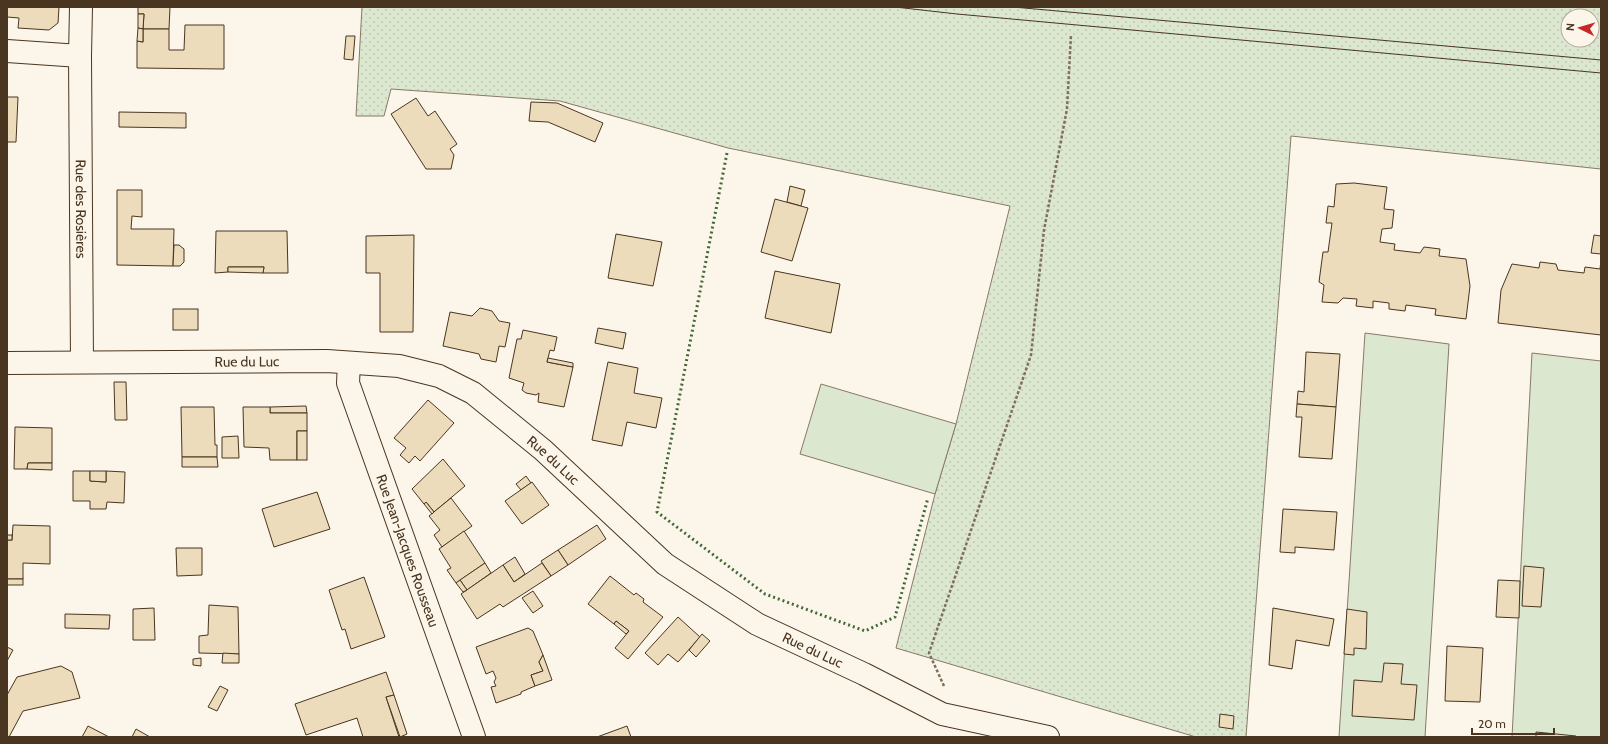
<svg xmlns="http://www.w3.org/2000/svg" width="1608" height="744" font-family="Cabin,sans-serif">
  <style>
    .grass { fill: url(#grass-dots); stroke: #887966; fill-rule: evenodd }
    .garden { fill: #dce7d0; stroke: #887966 }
    .building { fill: #ecdcbc; stroke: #4a3520 }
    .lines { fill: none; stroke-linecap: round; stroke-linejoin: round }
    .minor-casing { stroke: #4a3520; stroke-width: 24 }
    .path { stroke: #7f6f5c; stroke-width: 2.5; stroke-dasharray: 3 2; stroke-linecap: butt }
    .minor { stroke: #fbf6e9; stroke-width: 22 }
    .tram { stroke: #4a3520; stroke-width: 1 }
    .hedge { stroke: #436837; stroke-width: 3; stroke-dasharray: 2 3; stroke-linecap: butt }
    .labels { text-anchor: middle; stroke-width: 3; stroke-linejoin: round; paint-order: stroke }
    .street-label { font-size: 14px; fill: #4a3520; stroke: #fbf6e9 }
  </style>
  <defs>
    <pattern id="grass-dots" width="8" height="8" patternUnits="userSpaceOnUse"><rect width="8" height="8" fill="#dce7d0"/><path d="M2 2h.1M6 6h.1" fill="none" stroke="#bec7b2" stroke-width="1.8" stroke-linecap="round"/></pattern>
  </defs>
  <rect width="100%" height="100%" fill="#fbf6e9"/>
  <path class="grass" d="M362 7H1601V169L1291 136 1246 737H1196L896 648 935 494 956 424 1010 206 728 148 560 101 391 89 384 116H356ZM1568 16H1592V40H1568Z"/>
  <g class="garden">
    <path d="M1365 333 1449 344 1425 737H1339Z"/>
    <path d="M1532 353 1601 361V737H1512Z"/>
    <path d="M821 384 956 424 935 494 800 454Z"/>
  </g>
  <g class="building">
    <path d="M7 7H59L58 23 49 30 18 28 19 18 7 17Z"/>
    <path d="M138 7H170L169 29H143L144 14H138Z"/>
    <path d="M138 14H144L143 29 138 28Z"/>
    <path d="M185 25H224V69L137 68V41L143 42V29H169V50H184Z"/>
    <path d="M138 28 143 29V42L137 41Z"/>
    <path d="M346 36H355L353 60 344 59Z"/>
    <path d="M7 97H18L16 142H7Z"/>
    <path d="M416 98 428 116 435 111 457 144 450 149 454 155 451 169H426L391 114Z"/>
    <path d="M531 102 557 103 603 123 595 142 548 122 529 121Z"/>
    <path d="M119 112 186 113V128L119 127Z"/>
    <path d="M1354 183 1387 187 1384 209 1394 210 1392 228 1382 229 1380 242 1395 244 1394 250 1420 253 1424 247 1440 249 1439 256 1466 259 1470 286 1466 319 1435 315 1436 309 1406 305 1405 311 1389 309V303L1373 301V308L1356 306 1357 299 1343 298 1338 303 1322 302 1324 285 1319 282 1323 252H1328L1332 223H1326L1328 206 1334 207 1336 184Z"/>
    <path d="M790 186 805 190 801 206 787 202Z"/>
    <path d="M117 190H142V217L132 216 131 229H174L173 266 117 265Z"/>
    <path d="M775 199 808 208 792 261 761 252Z"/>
    <path d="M216 231H287L288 273H263L264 267H228V272L215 273Z"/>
    <path d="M616 234 662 242 653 286 608 278Z"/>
    <path d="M414 235 413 332H380V273H366V236Z"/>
    <path d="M1594 235 1601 236V254L1591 253Z"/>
    <path d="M174 245H179L184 249V262L180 266H173Z"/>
    <path d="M1601 260V335L1498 323 1501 290 1512 264 1539 268 1540 262 1556 264 1558 270 1584 273 1585 267 1600 269Z"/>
    <path d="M228 267H264L263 273 228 272Z"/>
    <path d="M775 271 840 284 831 333 765 318Z"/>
    <path d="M480 308 492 311 499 321 510 323 505 347 499 346 496 362 481 359 479 354 443 346 450 312 472 316Z"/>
    <rect x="173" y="309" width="25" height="21"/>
    <path d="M598 328 626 333 623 349 595 343Z"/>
    <path d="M523 330 557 337 554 351 550 350 547 362 573 367 564 407 538 402 539 393 536 395 526 393 522 390 524 383 509 378 517 339H521Z"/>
    <path d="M1306 352 1340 354 1336 407 1297 404 1298 391 1304 392Z"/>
    <path d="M548 358 573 363V367L547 362Z"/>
    <path d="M608 362 638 368 634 393 662 398 656 428 627 422 622 446 592 440Z"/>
    <path d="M114 382H126L127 420H115Z"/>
    <path d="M428 400 454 423 420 461 415 456 409 463 400 455 406 448 394 438Z"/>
    <path d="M1297 404 1336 407 1332 459 1299 457 1302 417H1296Z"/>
    <path d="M306 406 307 413H270V407Z"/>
    <path d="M181 407H214L215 445H217V457H182Z"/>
    <path d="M243 407H270V413H307V431H297V460H270L269 448 244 447Z"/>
    <path d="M15 427 52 428V463H28L27 469H14Z"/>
    <rect x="297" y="431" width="10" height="29"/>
    <path d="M238 436 239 458H222V437Z"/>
    <path d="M182 457H217L218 467H182Z"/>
    <path d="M443 459 465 486 434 512 426 502 424 504 412 489Z"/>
    <path d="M28 463H52V470L27 469Z"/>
    <path d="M73 471H90V481L106 482V471L125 472 124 503 107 502 106 509H90V501H73Z"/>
    <path d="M90 471H106V482L90 481Z"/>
    <path d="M526 476 531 483 521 490 516 484Z"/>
    <path d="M532 482 549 505 522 524 505 501Z"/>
    <path d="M317 492 330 529 274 547 262 509Z"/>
    <path d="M451 498 472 526 442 547 434 535 440 530 429 516Z"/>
    <path d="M426 502 434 512 432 514 424 504Z"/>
    <path d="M1283 509 1337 512 1334 550 1295 547V553L1280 552Z"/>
    <path d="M13 525 50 526V564L23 563V579H7V540H12Z"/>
    <path d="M597 525 606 539 568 565 558 550Z"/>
    <path d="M464 531 485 563 456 583 447 570 451 568 439 549Z"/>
    <rect x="7" y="535" width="5" height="5"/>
    <path d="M176 548H202V575L177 576Z"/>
    <path d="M558 550 568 565 551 576 541 561Z"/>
    <path d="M515 557 525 574 514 582 503 565Z"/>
    <path d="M485 563 491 573 467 590 460 580Z"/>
    <path d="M542 563 551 576 503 607 500 604 477 619 461 594 503 565 514 582Z"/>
    <path d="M1524 566 1544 568 1541 607 1522 606Z"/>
    <path d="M610 576 634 595 636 593 644 599 643 602 663 617 628 659 615 648 629 631 616 621 614 624 588 604Z"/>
    <path d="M364 577 385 637 351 649 345 629 342 630 329 590Z"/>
    <rect x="7" y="579" width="16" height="6"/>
    <path d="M460 580 467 590 463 592 456 583Z"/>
    <path d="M1498 580 1520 581 1519 618 1496 617Z"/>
    <path d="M533 591 543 606 533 613 522 598Z"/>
    <path d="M209 605 238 607 239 654 199 653V636L208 635Z"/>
    <path d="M154 608 155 640H133V609Z"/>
    <path d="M1273 608 1334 619 1329 646 1296 640 1292 669 1269 665Z"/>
    <path d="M1347 609 1367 612 1366 649 1354 648V655L1344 654Z"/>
    <path d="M65 614 110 615 109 629 65 628Z"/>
    <path d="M678 617 700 637 678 662 668 654 658 665 645 653Z"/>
    <path d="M616 621 629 631 626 634 614 624Z"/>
    <path d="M528 628 533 631 543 655 539 662 543 671 531 675 535 686 521 692V694L496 703 491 687 496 686 494 682 496 678 493 671 486 674 476 647Z"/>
    <path d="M702 634 710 641 696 657 689 650Z"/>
    <path d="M1447 646 1483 648 1480 702 1445 701Z"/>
    <path d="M7 647 13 650 7 661Z"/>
    <path d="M223 653 239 654V663H222Z"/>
    <path d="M543 655 552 680 535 686 531 675 543 671 539 662Z"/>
    <path d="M201 658V666L193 665V659Z"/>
    <path d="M1384 663 1403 664 1401 684 1417 685 1414 720 1352 716 1354 680 1382 682Z"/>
    <path d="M61 666 72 672 80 698 23 711 9 737H7V695L17 677Z"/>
    <path d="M386 672 394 695 386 697 399 737H363L357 718 306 735 295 704Z"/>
    <path d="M220 686 228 690 217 711 208 707Z"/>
    <path d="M394 695 407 734 400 737 386 697Z"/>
    <path d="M1220 714 1234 716 1233 729 1219 727Z"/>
    <path d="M88 726 109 737H82Z"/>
    <path d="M627 726 631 737H597Z"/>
    <path d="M136 729 150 737H132Z"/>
    <path d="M1536 732 1576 736V737H1536Z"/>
  </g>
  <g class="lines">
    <g class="minor-casing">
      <g id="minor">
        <path id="s1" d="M81 7 80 56 82 362"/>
        <path d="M7 51 80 56"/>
        <path id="s2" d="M7 363 327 361 399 366 439 376 473 393 543 450 665 564 757 624 864 674 942 714 1048 737"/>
        <path id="s3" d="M349 363 348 383 474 737"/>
      </g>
    </g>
    <path class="path" d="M944 686 929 653 1031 355 1044 230 1067 109 1071 35"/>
    <use href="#minor" class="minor"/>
    <g class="tram">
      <path d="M895 7 957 14 1601 73"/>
      <path d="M1013 7 1601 60"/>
    </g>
    <path class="hedge" d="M727 153 657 512 765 594 865 631 895 617 928 498"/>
  </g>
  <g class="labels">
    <g class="street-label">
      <text dy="5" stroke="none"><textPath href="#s1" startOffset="202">Rue des Rosières</textPath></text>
      <text dy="5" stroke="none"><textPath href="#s2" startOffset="240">Rue du Luc</textPath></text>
      <text dy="5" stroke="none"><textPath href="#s2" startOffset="576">Rue du Luc</textPath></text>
      <text dy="5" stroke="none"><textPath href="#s3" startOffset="198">Rue Jean-Jacques Rousseau</textPath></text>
      <text dy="5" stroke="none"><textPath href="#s2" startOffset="900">Rue du Luc</textPath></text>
    </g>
  </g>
  <rect width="1608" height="744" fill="none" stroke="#4a3520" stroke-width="16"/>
  <g transform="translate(1580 28) rotate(275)"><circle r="19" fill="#fbf6e9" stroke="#b4a999"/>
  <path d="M0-3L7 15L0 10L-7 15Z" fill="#c62828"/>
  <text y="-6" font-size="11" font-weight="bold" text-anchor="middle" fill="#4a3520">N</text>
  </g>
  <path d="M1472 728v6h82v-6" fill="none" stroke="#4a3520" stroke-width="2"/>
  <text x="1478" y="728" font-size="12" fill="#4a3520" stroke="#fbf6e9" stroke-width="3" paint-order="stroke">20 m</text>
</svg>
